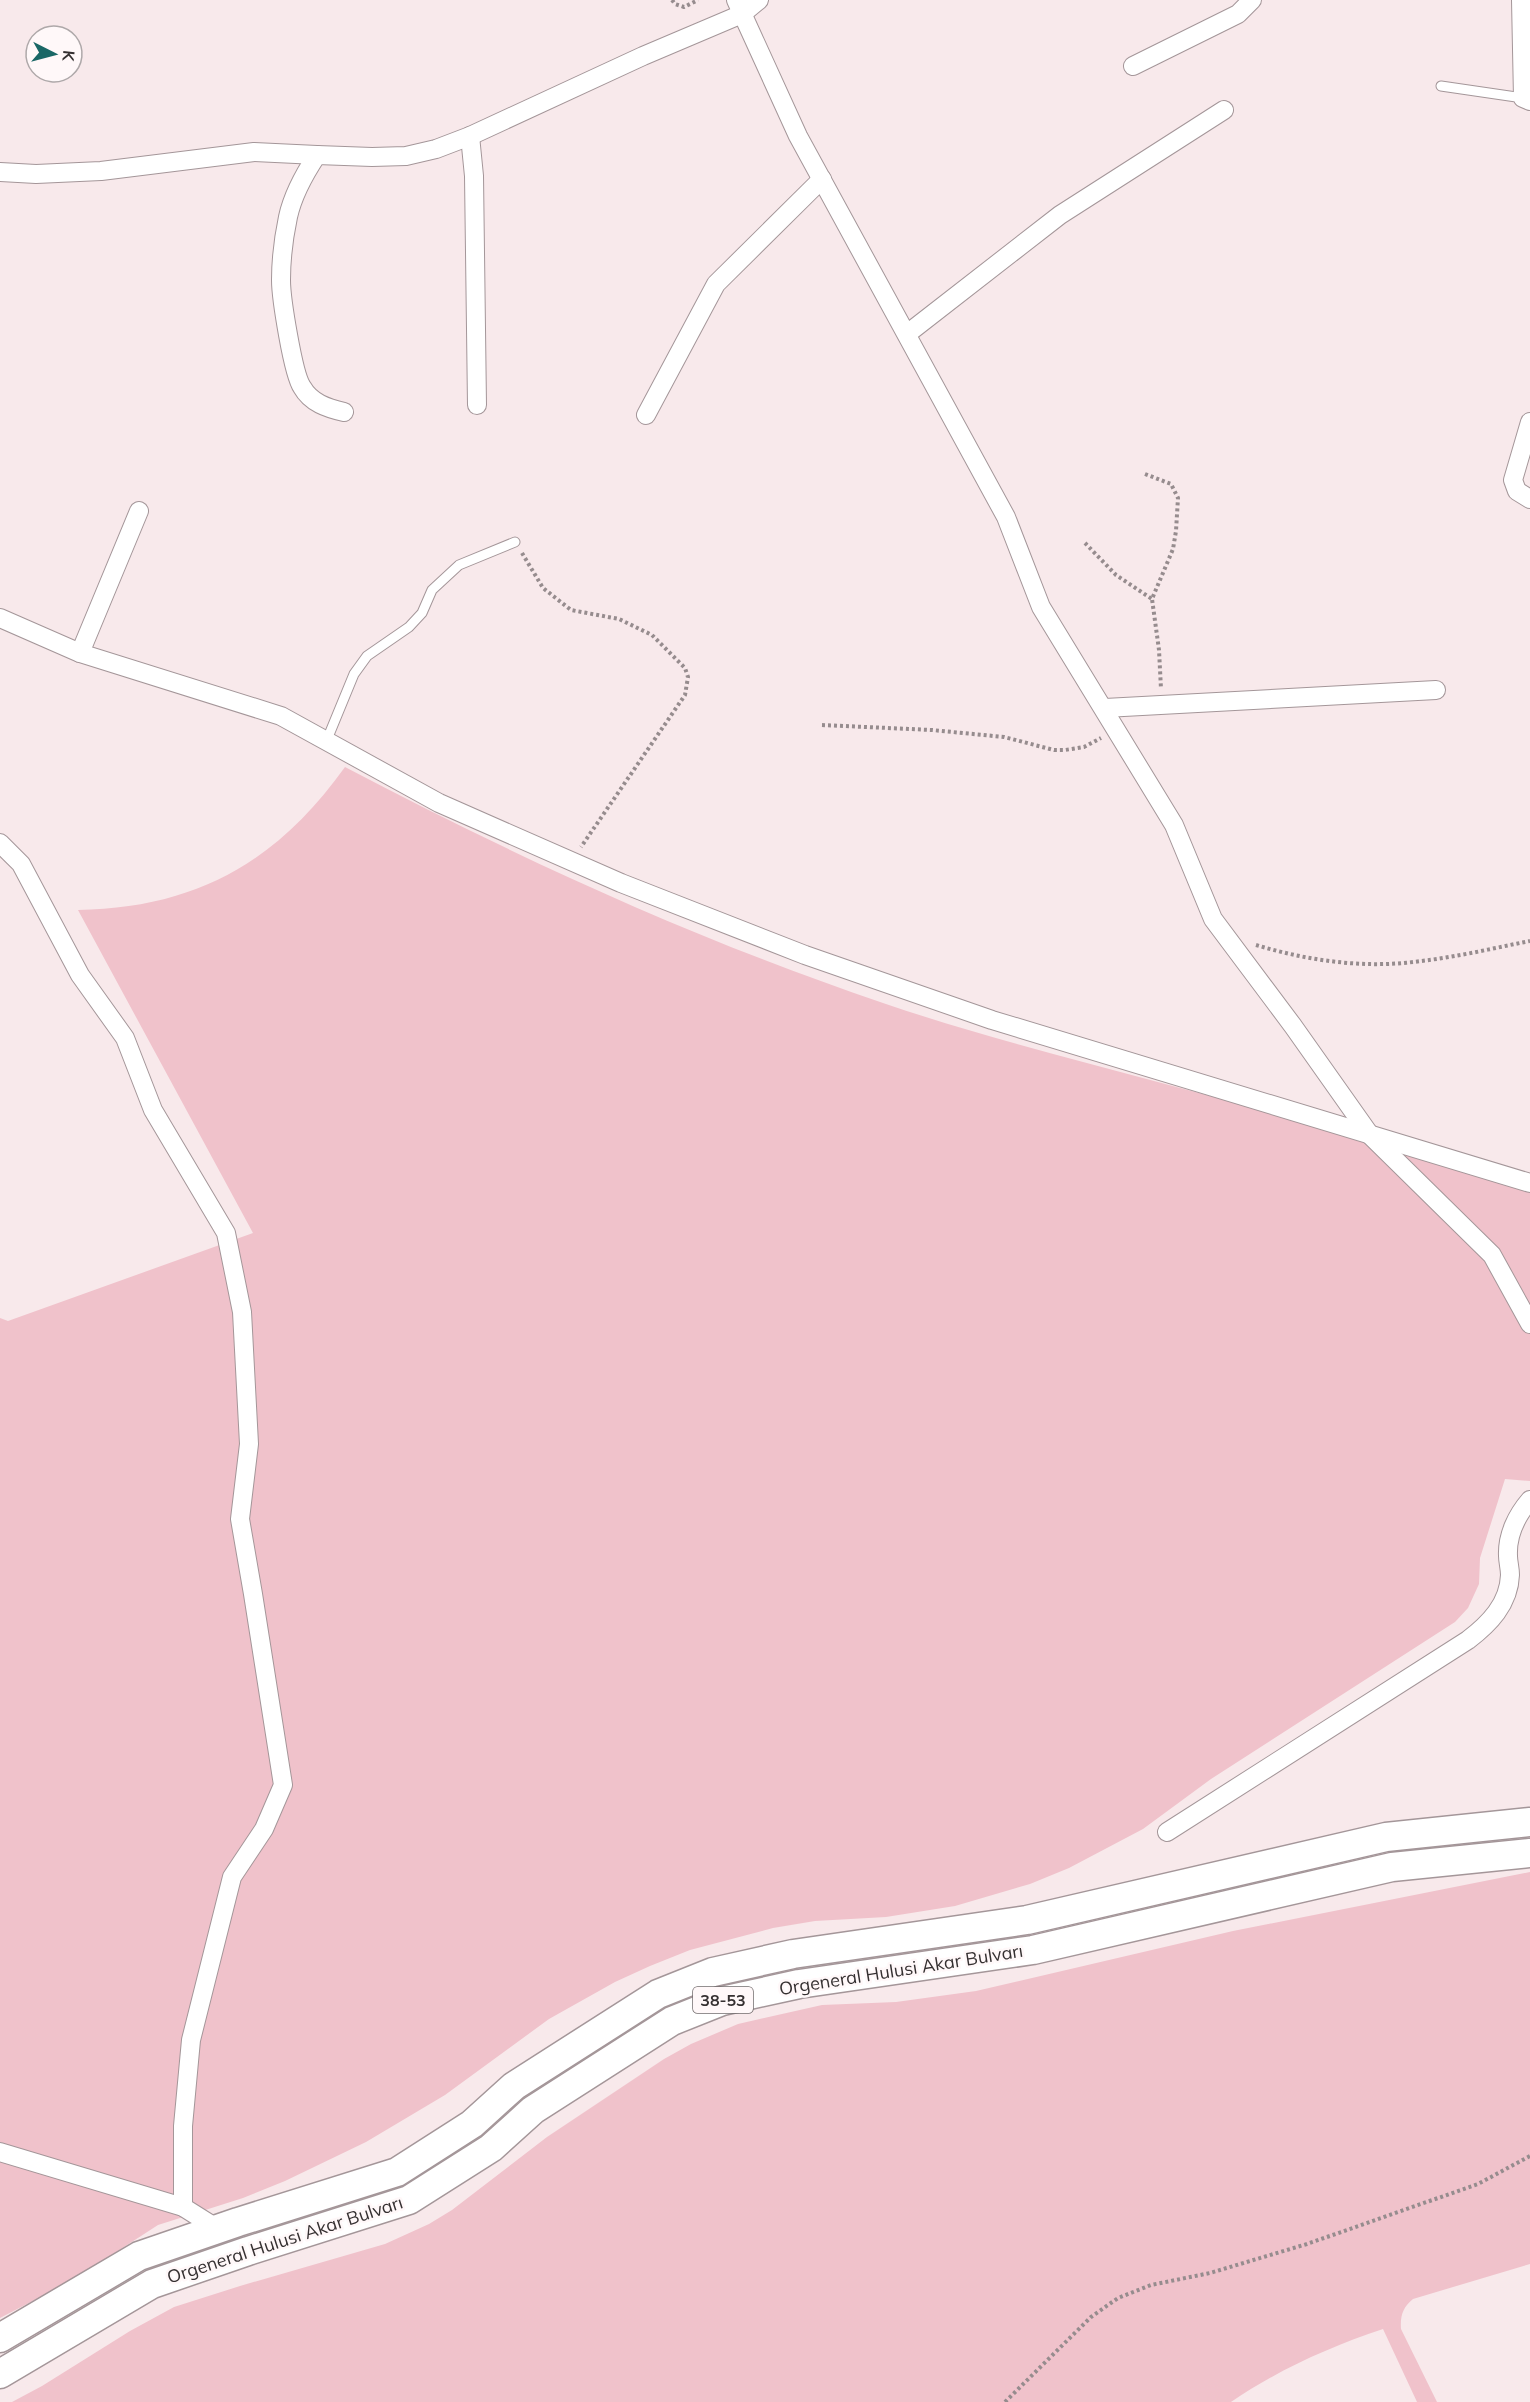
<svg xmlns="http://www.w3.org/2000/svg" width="1530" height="2402" font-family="Mulish,sans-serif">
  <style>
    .green { fill: #f0c2cb }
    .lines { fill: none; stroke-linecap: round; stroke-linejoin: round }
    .service-casing { stroke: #a49699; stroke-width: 11 }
    .minor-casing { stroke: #a49699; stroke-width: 20 }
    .primary-casing { stroke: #a49699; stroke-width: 31 }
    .path { stroke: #968c8e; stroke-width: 4; stroke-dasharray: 3 3; stroke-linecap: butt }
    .service { stroke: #fff; stroke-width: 9 }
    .minor { stroke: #fff; stroke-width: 18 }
    .primary { stroke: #fff; stroke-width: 28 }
    .labels { text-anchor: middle; stroke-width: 5; stroke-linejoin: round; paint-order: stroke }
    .shield { fill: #fff8f9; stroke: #726c6d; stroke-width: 1.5 }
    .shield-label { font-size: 16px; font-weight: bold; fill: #353031 }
    .street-label { font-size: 18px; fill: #353031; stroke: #fff8f9 }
  </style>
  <rect width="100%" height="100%" fill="#f8e9eb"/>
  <g class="green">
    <path d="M345 767C518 858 697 940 883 1003 977 1035 1073 1059 1169 1085 1290 1117 1410 1149 1530 1182V1481L1505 1479 1480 1558 1479 1584 1468 1608 1455 1622 1211 1779 1143 1829 1069 1868 1030 1884 955 1906 886 1917 815 1921 773 1928 690 1950 650 1966 615 1982 549 2019 445 2095 366 2142 285 2181 243 2198 158 2225 73 2280 0 2318V1318L8 1321 253 1233 78 910C196 908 277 862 345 767Z"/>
    <path d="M1530 1872V2264L1413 2299C1403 2307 1400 2316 1401 2329L1437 2402H1417L1383 2329C1329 2347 1278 2370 1231 2402H12L42 2386 130 2331 174 2307 240 2286 385 2244 429 2224 452 2210 547 2137 664 2059 691 2044 738 2024 822 2005 896 2002 976 1991 1233 1931Z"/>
  </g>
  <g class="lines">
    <g class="service-casing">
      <g id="service">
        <path d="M1441 86 1523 98"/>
        <path d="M326 742 354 674 367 656 409 627 422 613 432 590 459 565 515 542"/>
      </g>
    </g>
    <g class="minor-casing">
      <g id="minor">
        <path d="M736 0 798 136 1006 517 1041 607 1174 825 1213 919 1293 1026 1370 1135 1492 1255 1530 1324"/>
        <path d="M1521 0 1523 98 1530 101"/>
        <path d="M1133 66 1238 14 1252 0"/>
        <path d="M470 136 474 176 477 405"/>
        <path d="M0 172 36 174 101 171 254 152 317 155"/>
        <path d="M907 334 1060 215 1224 110"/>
        <path d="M344 412C327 408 311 403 302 387 293 374 281 298 281 280 281 260 284 236 288 217 293 194 305 173 317 155L372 157 406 156 436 149 470 136 643 56 742 14 759 0"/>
        <path d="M646 415 716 284 822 179"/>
        <path d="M1530 422 1513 480 1517 491 1530 499"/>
        <path d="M0 618 80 653 281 716 439 803 621 883 805 955 992 1020 1530 1183"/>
        <path d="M80 653 139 511"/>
        <path d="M1105 708 1436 690"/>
        <path d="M0 843 21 864 80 975 125 1038 153 1110 226 1233 242 1312 249 1444 240 1519 253 1594 283 1785 264 1829 232 1877 191 2040 183 2126V2207"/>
        <path d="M1167 1832 1468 1640C1489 1624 1509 1604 1510 1575 1510 1568 1508 1562 1508 1556 1507 1535 1517 1515 1530 1500"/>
        <path d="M0 2152 183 2207 218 2229"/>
      </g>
    </g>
    <g class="primary-casing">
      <g id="primary">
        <path d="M0 2338 139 2256 238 2222 397 2172 472 2124 514 2086 658 1994 713 1972 793 1954 1027 1920 1386 1837 1530 1822"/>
        <path d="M0 2374 152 2284 248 2251 409 2200 491 2148 533 2110 672 2021 722 2001 799 1984 1033 1950 1392 1867 1530 1853"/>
      </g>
    </g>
    <g class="path">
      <path d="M672 0 675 4 684 7 698 0"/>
      <path d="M1145 474 1171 484 1178 498 1176 531 1173 549 1152 599 1159 650 1161 689"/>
      <path d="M1085 543 1116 575 1152 599"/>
      <path d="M522 553 543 588 571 610 619 619 652 635 685 668 688 677 685 695 581 847"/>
      <path d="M822 725 932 730 1004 737 1054 750H1065L1084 747 1101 738"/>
      <path d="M1256 945C1309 961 1366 969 1421 961 1457 957 1494 948 1530 941"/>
      <path d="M1005 2402 1091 2317 1118 2298 1151 2285 1210 2273 1307 2244 1478 2184 1530 2156"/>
    </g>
    <use href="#service" class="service"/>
    <use href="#minor" class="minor"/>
    <use href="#primary" class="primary"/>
  </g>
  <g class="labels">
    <rect class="shield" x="693" y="1987" width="60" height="26" rx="4.5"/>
    <g class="shield-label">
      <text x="723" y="2006">38-53</text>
    </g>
    <g class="street-label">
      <text transform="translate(901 1970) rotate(-9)" y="6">Orgeneral Hulusi Akar Bulvarı</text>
      <text transform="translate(285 2240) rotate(-18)" y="6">Orgeneral Hulusi Akar Bulvarı</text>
    </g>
  </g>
  <g transform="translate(54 54) rotate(96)"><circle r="28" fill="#fff8f9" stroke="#aea8a9" stroke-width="1.5"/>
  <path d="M0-4.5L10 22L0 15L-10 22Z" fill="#1a6766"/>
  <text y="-9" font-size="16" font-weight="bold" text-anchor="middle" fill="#353031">K</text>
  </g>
</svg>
